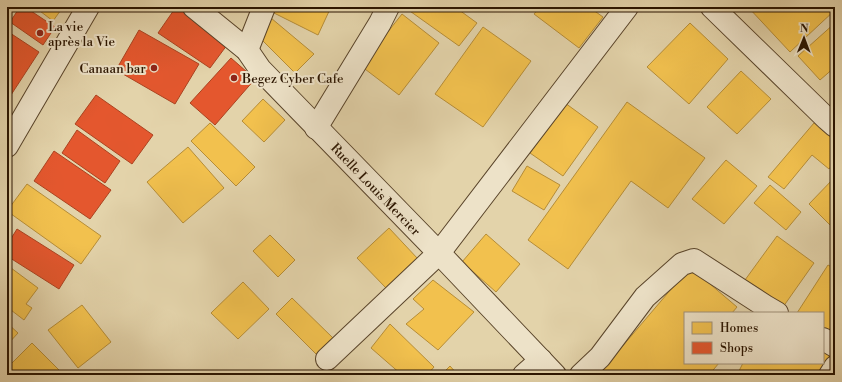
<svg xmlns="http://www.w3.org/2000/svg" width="842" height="382" font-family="'Libre Bodoni',serif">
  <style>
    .homes { fill: #f2c14e; stroke: #b68d37 }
    .shops { fill: #e4572e; stroke: #ac4320 }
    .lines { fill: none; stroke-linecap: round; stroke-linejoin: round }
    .minor-casing { stroke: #59442a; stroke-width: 24 }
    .minor { stroke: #ede2c8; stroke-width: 22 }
    .poi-dot { fill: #8f2418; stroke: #ede2c8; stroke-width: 1.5 }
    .labels { text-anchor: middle; stroke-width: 4; stroke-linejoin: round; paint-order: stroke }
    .poi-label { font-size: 13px; fill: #2b1500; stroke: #ede2c8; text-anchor: start }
    .street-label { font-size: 13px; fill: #2b1500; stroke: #ede2c8 }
  </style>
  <rect width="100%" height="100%" fill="#e3d3aa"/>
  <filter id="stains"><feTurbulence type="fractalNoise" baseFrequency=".005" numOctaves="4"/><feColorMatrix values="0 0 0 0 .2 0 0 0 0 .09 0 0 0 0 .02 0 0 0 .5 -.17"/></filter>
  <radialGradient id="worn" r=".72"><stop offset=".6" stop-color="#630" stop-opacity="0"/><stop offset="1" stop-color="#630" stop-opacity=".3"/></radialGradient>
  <g class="homes">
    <path d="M37 7H63L53 21 36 8Z"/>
    <path d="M272 7H331L318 35 270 11Z"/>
    <path d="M408 7H455L477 23 459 46 407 9Z"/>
    <path d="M540 7H589L603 17 579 48 534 14Z"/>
    <path d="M748 7H835V10L790 52Z"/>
    <path d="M402 14 439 43 399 95 361 66Z"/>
    <path d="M271 18 314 54 295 73 258 36Z"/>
    <path d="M690 23 728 59 689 104 647 67Z"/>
    <path d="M835 23V67L820 80 798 56Z"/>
    <path d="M483 27 531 61 483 127 435 94Z"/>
    <path d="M741 71 771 99 737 134 707 107Z"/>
    <path d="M263 99 285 120 264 142 242 121Z"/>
    <path d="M627 102 705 158 668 208 631 181 568 269 528 240Z"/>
    <path d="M565 103 598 127 563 176 530 153Z"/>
    <path d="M210 123 255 167 236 186 191 141Z"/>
    <path d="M814 123 835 140V161L829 169 812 155 784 189 768 177Z"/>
    <path d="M188 147 224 188 183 223 147 182Z"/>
    <path d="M726 160 757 186 724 224 692 199Z"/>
    <path d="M527 166 560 185 544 210 512 191Z"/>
    <path d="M835 177V230L809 204Z"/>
    <path d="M27 184 101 236 81 264 7 211Z"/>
    <path d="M770 185 801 212 786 230 754 203Z"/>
    <path d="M389 228 418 259 386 288 357 258Z"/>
    <path d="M486 234 520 264 496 292 462 262Z"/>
    <path d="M270 235 295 260 278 277 253 251Z"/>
    <path d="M777 236 814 263 783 307 745 280Z"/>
    <path d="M7 265 38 288 26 304 32 308 24 320 7 307Z"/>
    <path d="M828 265 835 269V341L823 333V313H797Z"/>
    <path d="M690 267 737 307 732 313H685V363H719L709 375H598Z"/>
    <path d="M433 280 474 312 438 350 406 324 424 309 413 299Z"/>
    <path d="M243 282 269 309 238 339 211 313Z"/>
    <path d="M292 298 333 338 316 354 276 314Z"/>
    <path d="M82 305 111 342 78 368 48 330Z"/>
    <path d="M7 323 18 333 7 345Z"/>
    <path d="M390 324 434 367 427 375H402L371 348Z"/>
    <path d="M32 343 62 373 60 375H7V368Z"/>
    <path d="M823 344 834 349 817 375H737L743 363H823Z"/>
    <path d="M450 366 458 375H441Z"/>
  </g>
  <g class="shops">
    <path d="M20 7H25L55 27 43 45 10 22Z"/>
    <path d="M176 7H181L230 41 210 68 158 33Z"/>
    <path d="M139 30 199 64 175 104 116 70Z"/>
    <path d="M7 31 39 52 9 98 7 96Z"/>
    <path d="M231 58 255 79 215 125 190 103Z"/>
    <path d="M96 95 153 135 132 164 75 124Z"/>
    <path d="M77 130 120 161 105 183 62 153Z"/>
    <path d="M54 151 111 190 90 219 34 181Z"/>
    <path d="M17 229 74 265 59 289 7 256V245Z"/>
  </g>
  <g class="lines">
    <g class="minor-casing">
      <g id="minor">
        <path d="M194 7 247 50 260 69 439 253 555 375"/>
        <path d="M712 7 827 119 835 126"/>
        <path d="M247 50 264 7"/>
        <path d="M316 128 380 23 388 7"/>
        <path d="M7 146 88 7"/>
        <path d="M823 339 835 346"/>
        <path d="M327 359 439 253 627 7"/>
        <path d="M524 375 541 360"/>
        <path d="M581 375 600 357 645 297 682 264 694 260 765 306 777 313"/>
        <path d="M830 375 835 367"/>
      </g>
    </g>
    <use href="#minor" class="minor"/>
  </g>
  <g class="poi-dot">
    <circle cx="40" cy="33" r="4"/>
    <circle cx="154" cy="68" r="4"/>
    <circle cx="234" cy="78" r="4"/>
  </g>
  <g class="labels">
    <g class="poi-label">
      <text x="48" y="31">La vie<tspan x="48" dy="15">après la Vie</tspan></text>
      <text x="146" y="73" text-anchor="end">Canaan bar</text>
      <text x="242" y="83">Begez Cyber Cafe</text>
    </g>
    <g class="street-label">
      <text transform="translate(376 189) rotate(46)" y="5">Ruelle Louis Mercier</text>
    </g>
  </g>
  <rect width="842" height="382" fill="none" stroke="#e3d3aa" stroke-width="24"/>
  <rect x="8" y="8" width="826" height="366" fill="none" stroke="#2b1500" stroke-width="2"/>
  <rect x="12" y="12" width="818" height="358" fill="none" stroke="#2b1500"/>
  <rect x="684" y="312" width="140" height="52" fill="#ede2c8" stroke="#9f9078"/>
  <rect x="692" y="322" width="20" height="12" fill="#f2c14e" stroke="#9f9078"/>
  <text x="720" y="332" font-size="12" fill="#2b1500">Homes</text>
  <rect x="692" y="342" width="20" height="12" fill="#e4572e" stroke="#9f9078"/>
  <text x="720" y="352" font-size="12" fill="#2b1500">Shops</text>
  <g transform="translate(804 38) rotate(1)" stroke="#ede2c8" stroke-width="3" paint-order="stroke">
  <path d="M0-3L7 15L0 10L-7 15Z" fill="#2b1500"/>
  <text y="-6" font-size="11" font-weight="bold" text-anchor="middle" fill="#2b1500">N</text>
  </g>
  <rect width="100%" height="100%" filter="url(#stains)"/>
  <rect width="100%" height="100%" fill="url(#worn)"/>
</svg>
